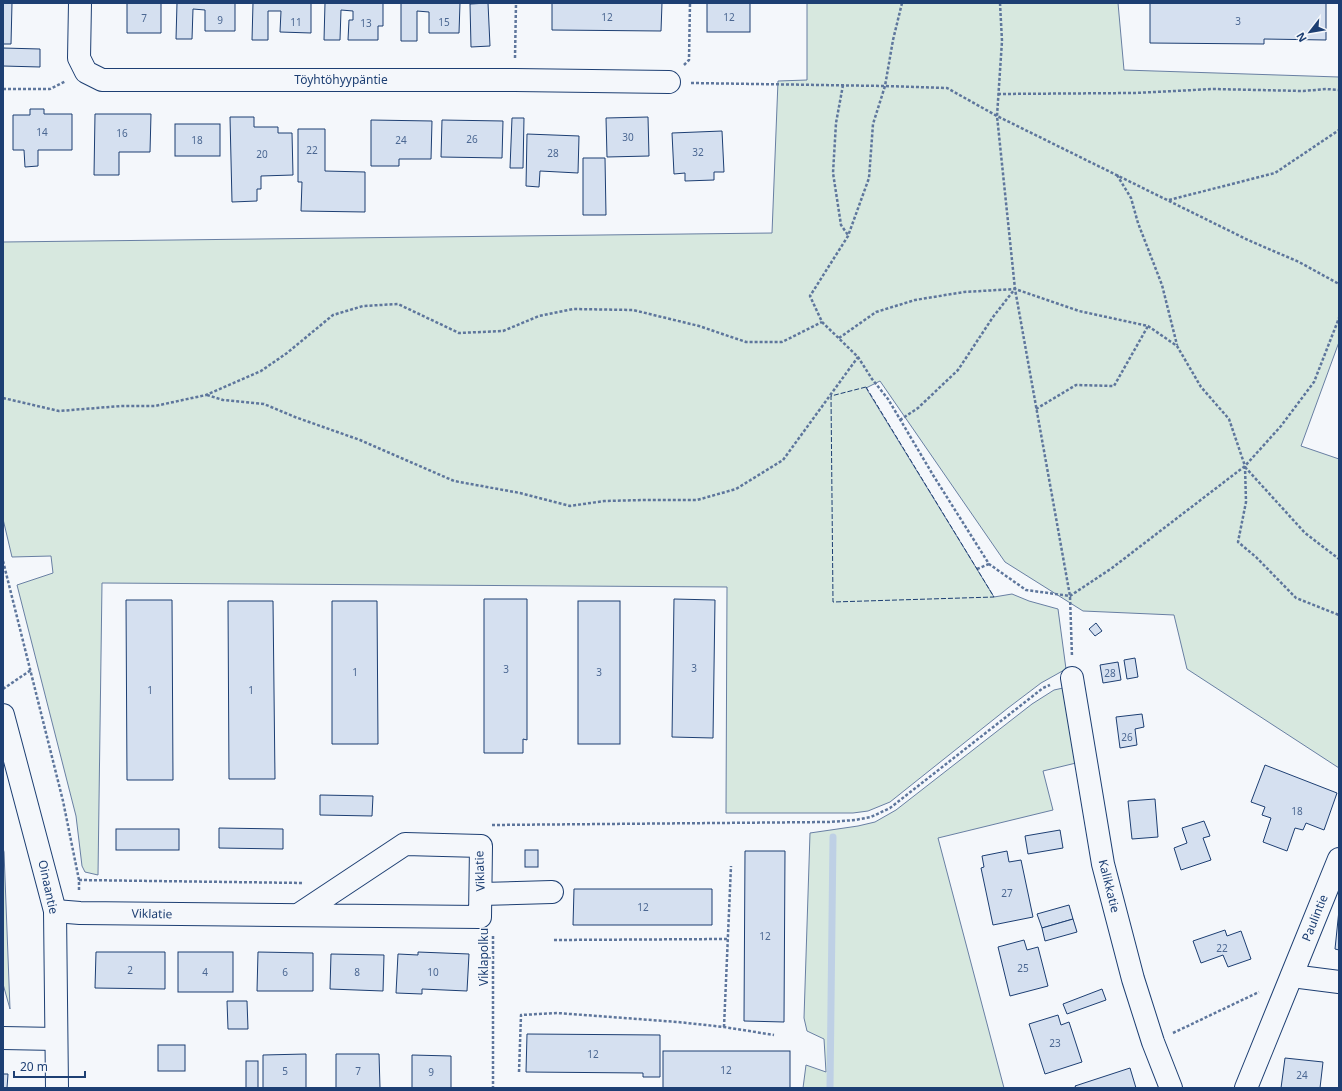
<svg xmlns="http://www.w3.org/2000/svg" width="1342" height="1091" font-family="'Noto Sans',sans-serif">
  <style>
    .green { fill: #d7e8df; stroke: #687fa3 }
    .lines { fill: none; stroke-linecap: round; stroke-linejoin: round }
    .stream { stroke: #bed0e5; stroke-width: 7 }
    .building { fill: #d5e0f0; stroke: #1d3f73 }
    .minor-casing { stroke: #1d3f73; stroke-width: 24 }
    .path { stroke: #5e769c; stroke-width: 2.5; stroke-dasharray: 3 2; stroke-linecap: butt }
    .minor { stroke: #f4f7fb; stroke-width: 22 }
    .fence { stroke: #1d3f73; stroke-width: 1; stroke-dasharray: 5 2; stroke-linecap: butt }
    .labels { text-anchor: middle; stroke-width: 3; stroke-linejoin: round; paint-order: stroke }
    .number-label { font-size: 10px; fill: #4b6792 }
    .street-label { font-size: 12px; fill: #1d3f73; stroke: #f4f7fb }
  </style>
  <rect width="100%" height="100%" fill="#f4f7fb"/>
  <g class="green">
    <path d="M807 3H1118L1124 70 1339 77V342L1301 446 1339 459V768L1187 669 1174 615 1083 611 1005 562 880 381 866 388 994 597 1012 594 1029 601 1058 609 1066 669 1041 683 1008 708 890 802 868 811 853 813H726L727 587 102 583 98 875 85 872 82 866 76 816 17 585 53 573 51 556 12 557 3 519V242L772 233 778 81 807 80Z"/>
    <path d="M1063 688 1067 690 1076 763 1043 771 1053 810 938 838 1004 1088H803L806 1065 826 1072 824 1039 807 1031 804 1018 810 833 858 826 875 822 896 810 1032 704 1054 690Z"/>
    <path d="M3 848 4 852 10 1009 3 984Z"/>
  </g>
  <g class="lines">
    <path class="stream" d="M830 1088 833 837"/>
  </g>
  <g class="building">
    <path d="M3 3H12L11 44H3Z"/>
    <path d="M116 3H161V33H127V3Z"/>
    <path d="M177 3H235V31H205V10L193 9 192 39H176Z"/>
    <path d="M253 3H311V33L280 32 281 11H268V40H252Z"/>
    <path d="M325 3H383V26H378V40H348L349 20H353V11L341 10 340 40H324Z"/>
    <path d="M401 3H460L459 33H429V12L417 11V41H401Z"/>
    <path d="M488 3 490 46 471 47 470 4Z"/>
    <path d="M552 3H662L661 31 552 30Z"/>
    <rect x="707" y="3" width="43" height="29"/>
    <path d="M1150 3H1326V40L1264 39V44L1150 43Z"/>
    <path d="M3 48 40 49V67L3 66Z"/>
    <path d="M30 109H44V114H72V150H38V166L25 167 24 150H13V115H30Z"/>
    <path d="M95 114H151L150 152H119V175H94Z"/>
    <path d="M230 117H254V127H278V133H292L293 175 261 176V189H257V201L232 202Z"/>
    <path d="M648 117 649 156 607 157 606 118Z"/>
    <path d="M512 118H524L523 168H510Z"/>
    <path d="M371 120 432 121 431 159H399V166H371Z"/>
    <path d="M442 120 503 121 502 158 441 157Z"/>
    <rect x="175" y="124" width="45" height="32"/>
    <path d="M298 129H325V171L365 172V212L301 211 302 182H298Z"/>
    <path d="M722 131 724 172H714V180L685 181V173L674 174 672 133Z"/>
    <path d="M527 134 579 136 578 173 540 171 539 187 526 186Z"/>
    <path d="M583 158H605L606 215H583Z"/>
    <path d="M484 599H527V740L523 739V753H484Z"/>
    <path d="M674 599 715 600 713 738 672 737Z"/>
    <path d="M126 600H172L173 780H127Z"/>
    <path d="M228 601H273L275 779H229Z"/>
    <path d="M332 601H377L378 744H332Z"/>
    <rect x="578" y="601" width="42" height="143"/>
    <path d="M1096 623 1102 631 1095 636 1089 629Z"/>
    <path d="M1135 658 1138 677 1127 679 1124 660Z"/>
    <path d="M1118 662 1121 680 1103 683 1100 665Z"/>
    <path d="M1142 714 1144 727 1135 729 1137 745 1120 748 1116 717Z"/>
    <path d="M1265 765 1337 793 1324 830 1306 823 1303 830 1295 828 1287 851 1263 842 1271 818 1262 815 1265 807 1251 802Z"/>
    <path d="M320 795 373 796 372 816 320 815Z"/>
    <path d="M1155 799 1158 837 1132 839 1128 801Z"/>
    <path d="M1204 821 1210 836 1203 838 1211 860 1181 870 1174 848 1187 843 1182 828Z"/>
    <path d="M219 828 283 829V849L219 848Z"/>
    <rect x="116" y="829" width="63" height="21"/>
    <path d="M1060 830 1063 848 1028 854 1025 836Z"/>
    <rect x="525" y="850" width="13" height="17"/>
    <path d="M745 851H785L784 1022 744 1021Z"/>
    <path d="M1007 851 1009 862 1021 860 1033 917 993 925 981 868 984 867 982 856Z"/>
    <path d="M574 889H712V925H573Z"/>
    <path d="M1069 905 1073 919 1042 928 1037 914Z"/>
    <path d="M1339 910V950L1335 949Z"/>
    <path d="M1073 919 1077 932 1045 941 1042 928Z"/>
    <path d="M1225 930 1227 936 1241 931 1251 959 1228 967 1223 955 1201 963 1193 941Z"/>
    <path d="M1024 940 1027 950 1038 947 1048 986 1010 996 998 947Z"/>
    <path d="M96 952H165V989L95 988Z"/>
    <rect x="178" y="952" width="55" height="40"/>
    <path d="M258 952 313 953V991H257Z"/>
    <path d="M418 952 469 954 467 991 422 989V994L396 993 398 954 418 955Z"/>
    <path d="M331 954 384 955 383 991 330 989Z"/>
    <path d="M1102 989 1106 1000 1067 1014 1063 1004Z"/>
    <path d="M227 1001H247L248 1029H228Z"/>
    <path d="M1058 1015 1061 1025 1069 1022 1082 1062 1045 1074 1029 1024Z"/>
    <path d="M527 1034 660 1035V1077H643V1073L526 1072Z"/>
    <rect x="158" y="1045" width="27" height="26"/>
    <rect x="663" y="1051" width="127" height="37"/>
    <path d="M306 1054V1088H263V1055Z"/>
    <path d="M336 1054H379L380 1088H336Z"/>
    <path d="M412 1055 451 1056V1088H412Z"/>
    <path d="M1285 1058 1323 1062 1320 1088H1281Z"/>
    <rect x="246" y="1061" width="12" height="27"/>
    <path d="M1130 1068 1136 1088H1076L1075 1086Z"/>
    <path d="M3 1074H8L7 1088H3Z"/>
  </g>
  <g class="lines">
    <g class="minor-casing">
      <g id="minor">
        <path d="M80 3 79 58 86 72 102 80H515L669 82"/>
        <path d="M1072 678 1103 864 1133 979 1153 1042 1171 1088"/>
        <path d="M3 715 55 911 57 1088"/>
        <path d="M481 894 552 892"/>
        <path d="M55 911 80 913 480 917 481 846 405 844 298 915"/>
        <path d="M1292 976 1339 982"/>
        <path d="M3 1038 56 1039"/>
        <path d="M1246 1088 1339 859"/>
      </g>
    </g>
    <g class="path">
      <path d="M902 3 893 40 885 86 873 124 869 178 848 236 810 296 822 322 858 357 872 379 888 399 933 475 989 564 1026 590 1070 596 1112 568 1245 466 1281 426 1314 382 1339 318"/>
      <path d="M1000 3 1002 41 997 116 1015 289 1070 596 1072 657"/>
      <path d="M515 58 516 3"/>
      <path d="M684 65 689 60 690 3"/>
      <path d="M691 83 885 86 947 88 997 116 1248 240 1299 262 1339 284"/>
      <path d="M843 85 836 123 833 173 841 225 848 235"/>
      <path d="M3 89H50L66 81"/>
      <path d="M998 94 1135 93 1213 89 1303 91 1326 89 1339 90"/>
      <path d="M1117 175 1131 198 1138 223 1162 285 1177 345"/>
      <path d="M1169 200 1275 173 1339 130"/>
      <path d="M839 338 876 312 915 300 964 292 1015 289 1079 311 1148 326 1177 346 1201 387 1229 419 1245 466 1246 502 1238 542 1256 557 1296 598 1339 615"/>
      <path d="M207 395 223 400 264 404 295 417 360 440 454 481 520 493 570 506 604 501 643 500H697L736 489 783 460 858 357"/>
      <path d="M3 398 59 411 121 406H155L206 395 261 371 287 353 333 315 363 306 398 304 459 333 503 331 539 316 573 309 633 310 699 326 746 342H782L822 322"/>
      <path d="M1036 409 1076 385 1114 386 1148 326"/>
      <path d="M900 420 918 408 958 370 993 317 1014 290"/>
      <path d="M1245 467 1305 533 1339 559"/>
      <path d="M3 561 63 801 79 880V891"/>
      <path d="M977 569 989 564"/>
      <path d="M3 689 31 670"/>
      <path d="M492 825 829 822 855 820 871 817 890 808 1043 688 1050 685"/>
      <path d="M79 880 304 883"/>
      <path d="M493 936V1088"/>
      <path d="M554 940 728 939"/>
      <path d="M724 1027 731 866"/>
      <path d="M1173 1033 1259 992"/>
      <path d="M519 1072 521 1015 557 1013 678 1022 724 1027 774 1035"/>
    </g>
    <use href="#minor" class="minor"/>
    <path class="fence" d="M866 387 977 569 994 597 833 602 831 396Z"/>
  </g>
  <g class="labels">
    <g class="number-label">
      <text x="607" y="21">12</text>
      <text x="729" y="21">12</text>
      <text x="144" y="22">7</text>
      <text x="220" y="24">9</text>
      <text x="1238" y="25">3</text>
      <text x="296" y="26">11</text>
      <text x="444" y="26">15</text>
      <text x="366" y="27">13</text>
      <text x="42" y="136">14</text>
      <text x="122" y="137">16</text>
      <text x="628" y="141">30</text>
      <text x="472" y="143">26</text>
      <text x="197" y="144">18</text>
      <text x="401" y="144">24</text>
      <text x="312" y="154">22</text>
      <text x="698" y="156">32</text>
      <text x="553" y="157">28</text>
      <text x="262" y="158">20</text>
      <text x="694" y="672">3</text>
      <text x="506" y="673">3</text>
      <text x="355" y="676">1</text>
      <text x="599" y="676">3</text>
      <text x="1110" y="677">28</text>
      <text x="150" y="694">1</text>
      <text x="251" y="694">1</text>
      <text x="1127" y="741">26</text>
      <text x="1297" y="815">18</text>
      <text x="1007" y="897">27</text>
      <text x="643" y="911">12</text>
      <text x="765" y="940">12</text>
      <text x="1222" y="952">22</text>
      <text x="1023" y="972">25</text>
      <text x="130" y="974">2</text>
      <text x="205" y="976">4</text>
      <text x="285" y="976">6</text>
      <text x="357" y="976">8</text>
      <text x="433" y="976">10</text>
      <text x="1055" y="1047">23</text>
      <text x="593" y="1058">12</text>
      <text x="726" y="1074">12</text>
      <text x="285" y="1075">5</text>
      <text x="358" y="1075">7</text>
      <text x="431" y="1076">9</text>
      <text x="1302" y="1079">24</text>
    </g>
    <g class="street-label">
      <text x="341" y="84">Töyhtöhyypäntie</text>
      <text transform="translate(480 871) rotate(-92)" y="4">Viklatie</text>
      <text transform="translate(1109 886) rotate(76)" y="4">Kalikkatie</text>
      <text transform="translate(48 887) rotate(78)" y="4">Oinaantie</text>
      <text transform="translate(152 914) rotate(1)" y="4">Viklatie</text>
      <text transform="translate(1315 918) rotate(-68)" y="4">Paulintie</text>
      <text transform="translate(484 957) rotate(-90)" y="4">Viklapolku</text>
    </g>
  </g>
  <rect width="1342" height="1091" fill="none" stroke="#1d3f73" stroke-width="8"/>
  <g transform="translate(1310 32) rotate(239)" stroke="#f4f7fb" stroke-width="3" paint-order="stroke">
  <path d="M0-3L7 15L0 10L-7 15Z" fill="#1d3f73"/>
  <text y="-6" font-size="11" font-weight="bold" text-anchor="middle" fill="#1d3f73">N</text>
  </g>
  <path d="M14 1071v6h71v-6" fill="none" stroke="#1d3f73" stroke-width="2"/>
  <text x="20" y="1071" font-size="12" fill="#1d3f73" stroke="#f4f7fb" stroke-width="3" paint-order="stroke">20 m</text>
</svg>
